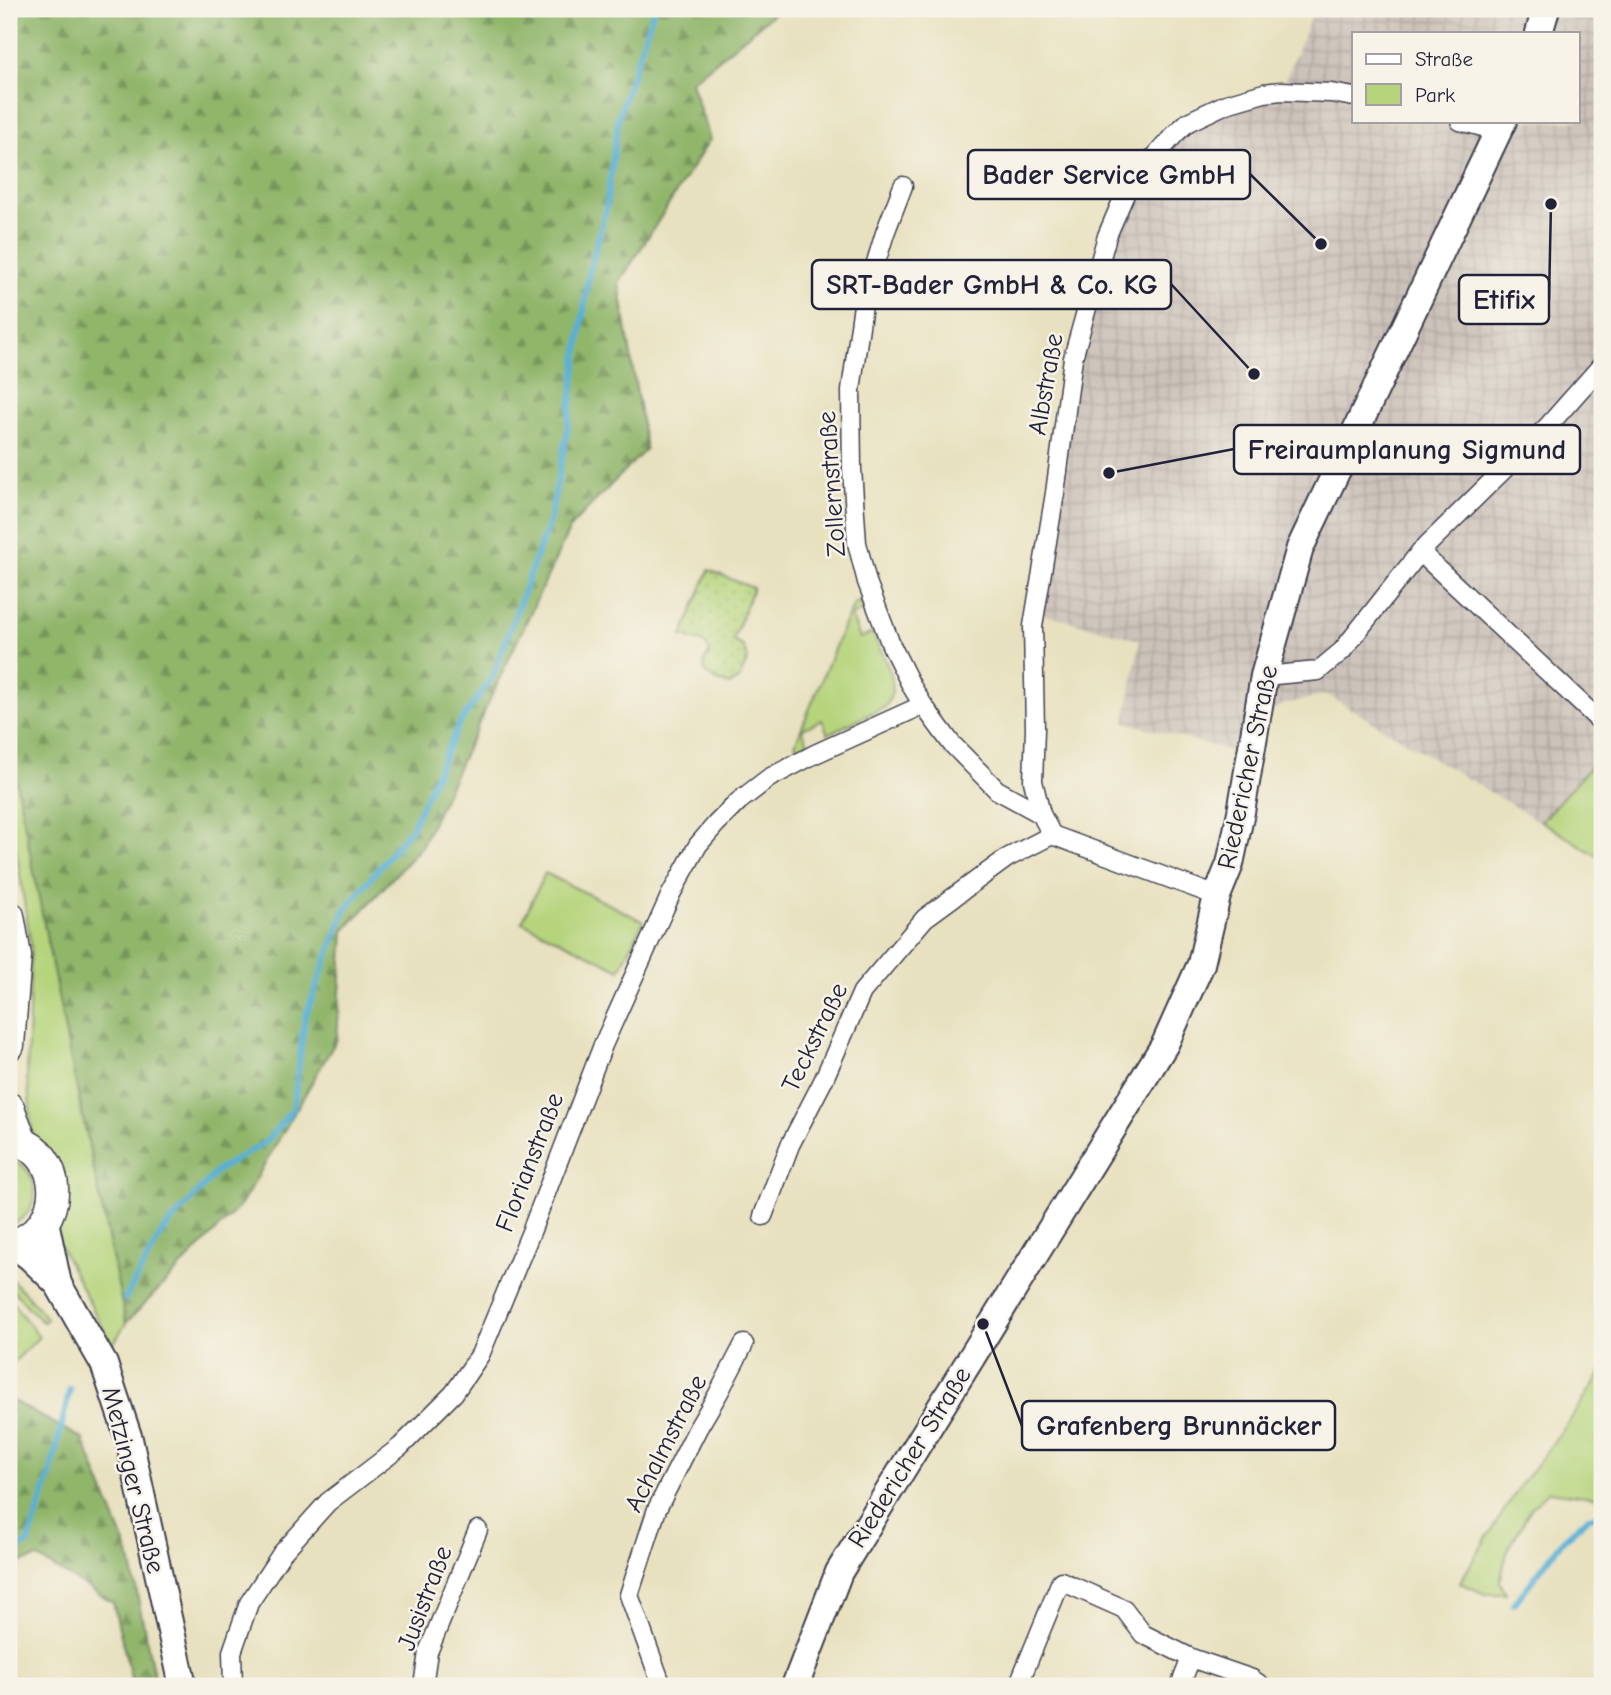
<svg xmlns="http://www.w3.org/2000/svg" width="1611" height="1695" font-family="'Comic Neue',sans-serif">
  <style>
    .industrial { fill: url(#industrial-grid); fill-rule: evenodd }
    .green { fill: #b5d47b; stroke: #6c7b5b; stroke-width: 2 }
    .forest { fill: url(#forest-firs); stroke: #596c53; stroke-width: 2 }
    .park { fill: url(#park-dots); stroke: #6c7b5b; stroke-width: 2 }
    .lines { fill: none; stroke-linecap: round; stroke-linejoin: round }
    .stream { stroke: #58b0d5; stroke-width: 6 }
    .street-casing { stroke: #403f4f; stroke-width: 21 }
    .secondary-casing { stroke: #403f4f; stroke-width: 30 }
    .primary-casing { stroke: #403f4f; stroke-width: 33 }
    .street { stroke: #fff; stroke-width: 18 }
    .secondary { stroke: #fff; stroke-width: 26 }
    .primary { stroke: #fff; stroke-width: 30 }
    .labels { text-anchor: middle; stroke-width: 5; stroke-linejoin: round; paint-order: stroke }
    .street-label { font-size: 26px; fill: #22223b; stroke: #f7f3e8 }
    .leader { fill: none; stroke: #22223b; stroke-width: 2.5 }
    .callout-dot { fill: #22223b; stroke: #f7f3e8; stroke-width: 2.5 }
    .callout { fill: #f7f3e8; stroke: #22223b; stroke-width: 2.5 }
    .callout-label { font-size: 28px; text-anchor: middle; font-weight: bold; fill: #22223b }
  </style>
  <defs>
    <pattern id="industrial-grid" width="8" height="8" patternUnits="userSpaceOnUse" patternTransform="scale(1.75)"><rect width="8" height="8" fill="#ccc2b9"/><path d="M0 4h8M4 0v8" fill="none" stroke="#afa6a0"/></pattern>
    <pattern id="forest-firs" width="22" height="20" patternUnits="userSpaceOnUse" patternTransform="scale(1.75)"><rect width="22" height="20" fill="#90b66b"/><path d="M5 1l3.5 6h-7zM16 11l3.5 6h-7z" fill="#759459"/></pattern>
    <pattern id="park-dots" width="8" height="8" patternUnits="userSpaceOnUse" patternTransform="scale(1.75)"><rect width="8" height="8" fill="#b5d47b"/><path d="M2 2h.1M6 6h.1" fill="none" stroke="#9bb66b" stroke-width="1.8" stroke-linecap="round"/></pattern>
  </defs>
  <rect width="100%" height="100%" fill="#f7f3e8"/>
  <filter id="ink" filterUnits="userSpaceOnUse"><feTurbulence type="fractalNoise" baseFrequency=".0143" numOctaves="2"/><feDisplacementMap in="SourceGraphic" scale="14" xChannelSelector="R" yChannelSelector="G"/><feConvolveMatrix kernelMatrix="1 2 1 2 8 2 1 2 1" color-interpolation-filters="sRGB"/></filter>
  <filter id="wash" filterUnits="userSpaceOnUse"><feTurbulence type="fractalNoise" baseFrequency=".00686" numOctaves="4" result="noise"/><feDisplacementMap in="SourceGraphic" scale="28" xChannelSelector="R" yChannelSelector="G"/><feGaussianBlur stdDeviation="1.57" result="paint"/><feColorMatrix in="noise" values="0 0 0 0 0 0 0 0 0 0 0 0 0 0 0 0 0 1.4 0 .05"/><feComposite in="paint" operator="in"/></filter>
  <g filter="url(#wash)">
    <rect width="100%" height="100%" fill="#e8e1bf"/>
    <path class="industrial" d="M1314 9H1602V859L1326 694 1282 705 1256 720 1250 756 1125 722 1140 640 1035 612 1073 358 1122 202 1175 134 1281 91ZM1354 33H1578V121H1354Z"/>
    <g class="green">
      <path d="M861 601 864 610 851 616 860 638 873 633C882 659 904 681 885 707L828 734 822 720 802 729 808 743 798 748 795 744 844 625 854 604Z"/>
      <path d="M9 745 68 1046 126 1323 112 1346 59 1244 32 1130 27 1076 31 945 13 830 9 815Z"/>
      <path d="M1602 754V859L1541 821Z"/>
      <path d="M545 873 643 921 620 970 522 922Z"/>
      <path d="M9 1158C43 1169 43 1215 9 1225Z"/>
      <path d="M9 1277 27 1295 47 1319 44 1322 41 1321 9 1286Z"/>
      <path d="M9 1298 39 1337 9 1367Z"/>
      <path d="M1602 1371V1498L1549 1491 1532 1507 1508 1549 1500 1581 1506 1594H1485L1460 1583 1480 1548 1522 1483 1569 1422Z"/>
    </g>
    <g class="forest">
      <path d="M9 9H779L691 82 710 139 619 283 646 449 571 526 421 847 344 931 337 1039 241 1205 126 1323 68 1046 9 745Z"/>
      <path d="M9 1399 83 1439 129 1554 156 1686H133L113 1603 38 1558 9 1565Z"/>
    </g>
    <path class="park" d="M709 570 753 588 733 641 743 646 748 659 739 679 730 685 715 680 705 672 704 662 710 651 704 643 682 636Z"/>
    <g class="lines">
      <g class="stream">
        <path d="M125 1299 163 1231 218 1170 266 1142 293 1109 305 1017 345 910 412 827 459 724 493 676 550 519 566 438 589 273 606 208 619 115 654 9"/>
        <path d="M9 1553 28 1543 50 1475 70 1389"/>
        <path d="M1514 1604 1564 1539 1589 1517 1602 1515"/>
      </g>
    </g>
  </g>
  <g filter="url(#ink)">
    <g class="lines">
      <g class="street-casing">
        <g id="street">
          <path d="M1460 121 1498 131"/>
          <path d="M903 186 885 233 863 305 851 390 852 469 857 543 867 582 891 645 912 687 923 705 951 743 997 790 1041 814 1052 835 1217 896"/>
          <path d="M1420 552 1602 723"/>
          <path d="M1264 676 1318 671 1342 651 1420 552 1548 426 1602 365"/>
          <path d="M1041 814 1033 781 1035 730 1033 626 1055 493 1073 358 1107 236 1128 187 1175 134 1188 122 1226 104 1264 93 1281 91 1331 93 1354 97"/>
          <path d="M763 1216 790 1145 823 1081 862 992 925 918 1007 858 1052 835"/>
          <path d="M233 1686 232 1652 249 1603 282 1553 328 1502 400 1447 454 1393 480 1355 531 1232 603 1045 671 894 698 845 716 824 739 801 769 778 815 754 923 705"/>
          <path d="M423 1686 428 1652 478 1530"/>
          <path d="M662 1686 629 1595 657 1509 698 1428 718 1394 744 1344"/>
          <path d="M1018 1686 1061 1581 1124 1609 1143 1634 1191 1658 1252 1679 1262 1686"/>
          <path d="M1180 1686 1191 1658"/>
        </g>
      </g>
      <g class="secondary-casing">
        <g id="secondary">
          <path d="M1539 33 1546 9"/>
          <path d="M45 1221 58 1284"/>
          <path d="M13 1244 30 1257 58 1284 104 1364 129 1439 183 1686"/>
          <path d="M795 1686 839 1572 1165 1044 1201 964 1217 896 1230 864 1241 812 1264 676 1300 548 1503 121"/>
        </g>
      </g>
      <g class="primary-casing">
        <g id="primary">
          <path d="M9 916 16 956 9 1045"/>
          <path d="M9 1108 22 1142"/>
          <path d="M9 1138C20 1141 30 1145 38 1153 68 1184 51 1238 9 1245"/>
        </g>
      </g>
      <use href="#street" class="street"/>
      <use href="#secondary" class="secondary"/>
      <use href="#primary" class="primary"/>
    </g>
  </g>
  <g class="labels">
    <g class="street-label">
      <text transform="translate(1045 384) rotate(-80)" y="9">Albstraße</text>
      <text transform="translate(831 484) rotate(-94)" y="9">Zollernstraße</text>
      <text transform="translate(1247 767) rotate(-78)" y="9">Riedericher Straße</text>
      <text transform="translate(814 1037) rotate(-64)" y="9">Teckstraße</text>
      <text transform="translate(529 1162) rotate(-69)" y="9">Florianstraße</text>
      <text transform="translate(665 1443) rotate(-63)" y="9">Achalmstraße</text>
      <text transform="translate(909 1457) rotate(-58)" y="9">Riedericher Straße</text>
      <text transform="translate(134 1480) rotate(76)" y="9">Metzinger Straße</text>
      <text transform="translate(424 1598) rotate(-69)" y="9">Jusistraße</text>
    </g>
  </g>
  <path class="leader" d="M1321 244L1250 174M1254 374L1171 284M1551 204L1549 300M1109 473L1234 449M983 1324L1022 1426"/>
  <g class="callout-dot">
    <circle cx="1321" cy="244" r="7"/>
    <circle cx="1254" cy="374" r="7"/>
    <circle cx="1551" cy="204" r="7"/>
    <circle cx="1109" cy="473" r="7"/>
    <circle cx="983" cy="1324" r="7"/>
  </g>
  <g class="callout">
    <rect x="968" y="150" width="282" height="49" rx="7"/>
    <rect x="812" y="260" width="359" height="49" rx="7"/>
    <rect x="1459" y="275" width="90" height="49" rx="7"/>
    <rect x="1234" y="425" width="346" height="49" rx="7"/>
    <rect x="1022" y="1401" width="313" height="49" rx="7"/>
  </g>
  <g class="callout-label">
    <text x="1109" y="184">Bader Service GmbH</text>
    <text x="992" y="294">SRT-Bader GmbH &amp; Co. KG</text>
    <text x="1504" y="309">Etifix</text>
    <text x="1407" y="459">Freiraumplanung Sigmund</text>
    <text x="1179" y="1435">Grafenberg Brunnäcker</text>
  </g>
  <rect width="1611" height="1695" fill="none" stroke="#f7f3e8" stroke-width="35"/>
  <rect x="1352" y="32" width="228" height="91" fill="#f7f3e8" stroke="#a29fa3" stroke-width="2"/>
  <rect x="1366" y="54" width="35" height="10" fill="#ffffff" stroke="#a29fa3" stroke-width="2"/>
  <text x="1415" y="66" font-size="21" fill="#22223b">Straße</text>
  <rect x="1366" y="84" width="35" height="21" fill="#b5d47b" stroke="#a29fa3" stroke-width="2"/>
  <text x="1415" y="102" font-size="21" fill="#22223b">Park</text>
</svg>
